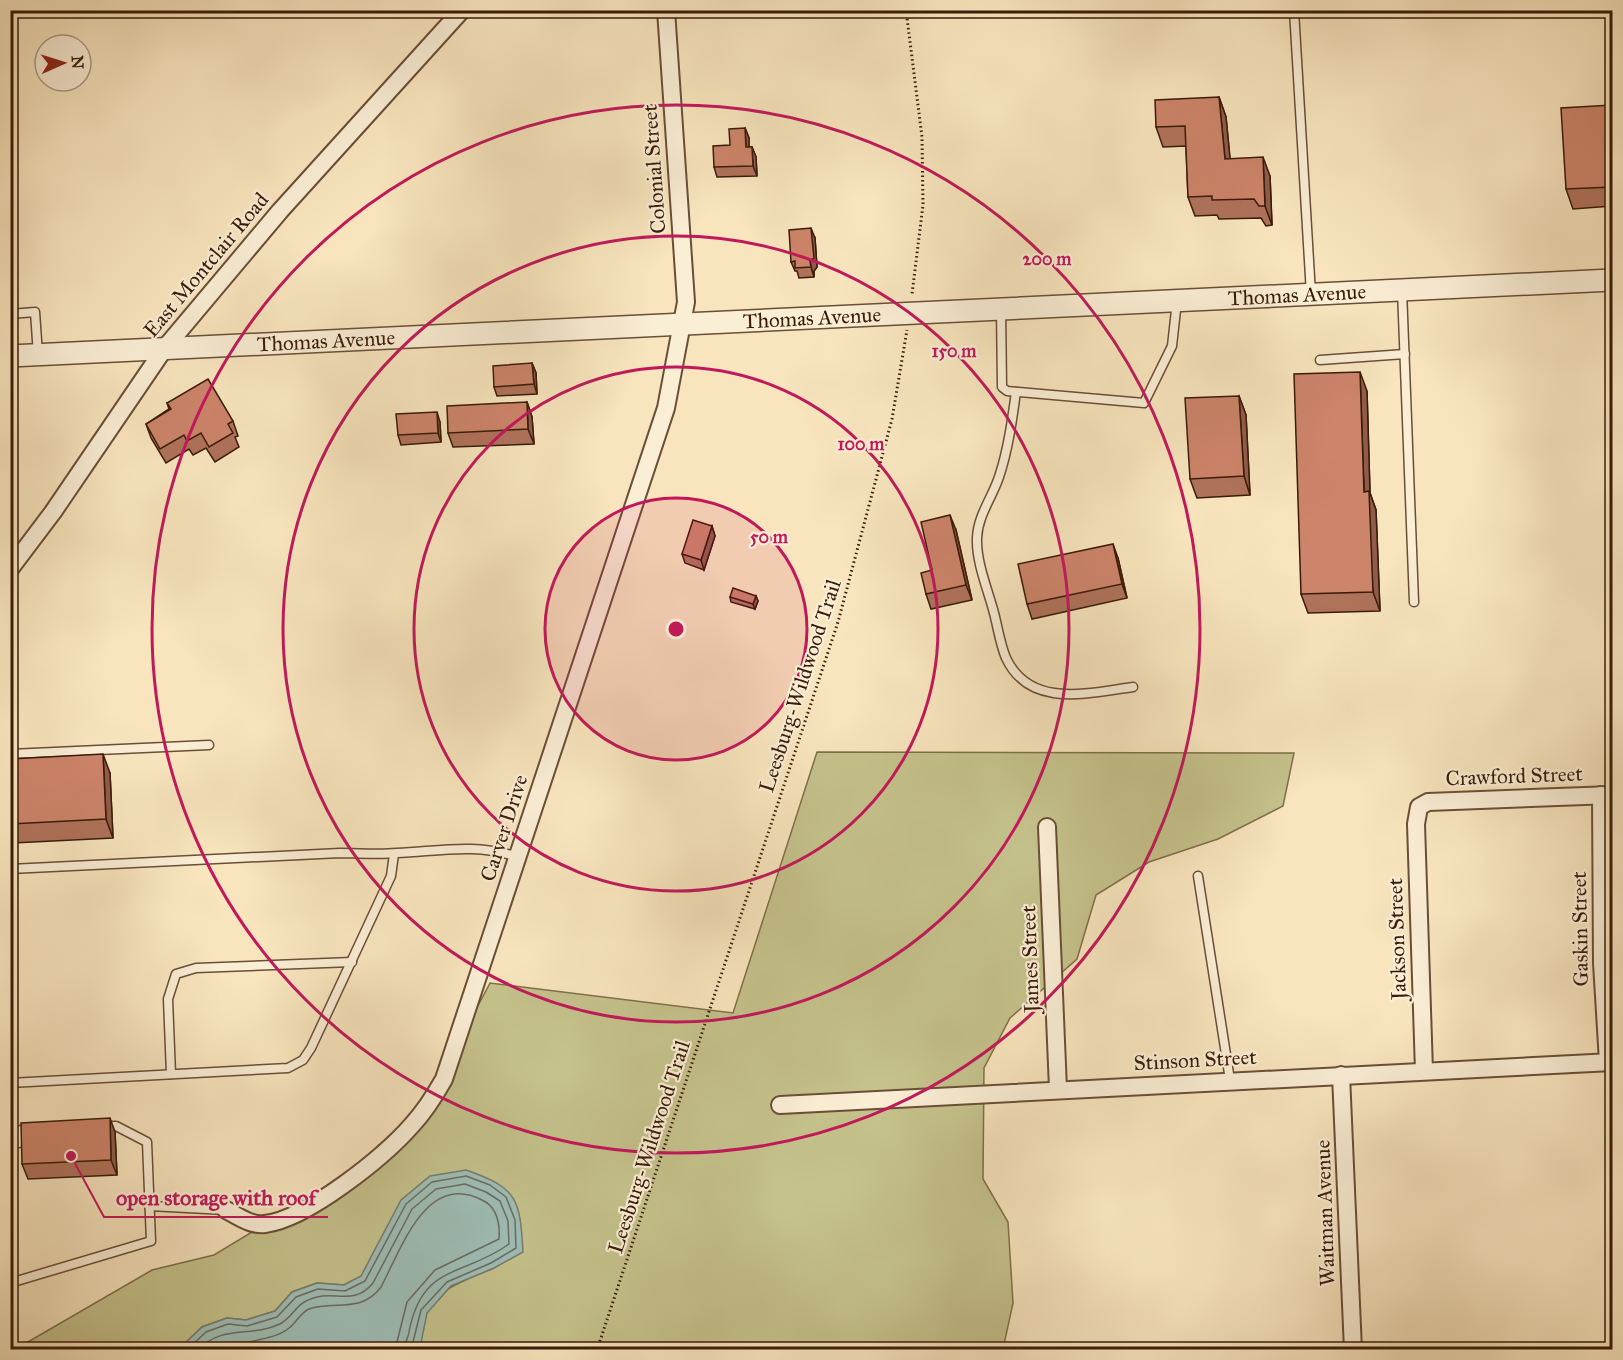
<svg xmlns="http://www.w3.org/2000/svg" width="1623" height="1360" font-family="'IM FELL Great Primer',serif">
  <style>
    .green { fill: #c5c28c; stroke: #806e4a; stroke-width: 1.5 }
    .water { fill: #9ebeb6; stroke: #767d71; stroke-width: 1.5 }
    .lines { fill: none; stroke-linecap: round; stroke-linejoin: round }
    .shore { stroke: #6c6c60; stroke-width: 1.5 }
    .service-casing { stroke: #6a4e36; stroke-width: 11 }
    .minor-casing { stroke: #6a4e36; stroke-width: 20 }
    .tertiary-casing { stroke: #6a4e36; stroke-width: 24 }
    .path { stroke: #3a1b09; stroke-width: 3; stroke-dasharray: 1.5 3; stroke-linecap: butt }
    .service { stroke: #faeed5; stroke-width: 8 }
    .minor { stroke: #faeed5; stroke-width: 16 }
    .tertiary { stroke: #faeed5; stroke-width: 21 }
    .wall { fill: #af725b; stroke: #3a1b09; stroke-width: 1.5 }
    .shaded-wall { fill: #8f5c4a; stroke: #3a1b09; stroke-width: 1.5 }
    .building { fill: #cc846a; stroke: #3a1b09; stroke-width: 1.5 }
    .ring { fill: none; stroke: #c2185b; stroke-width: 3 }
    .labels { text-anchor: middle; stroke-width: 4.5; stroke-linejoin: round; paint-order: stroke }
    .street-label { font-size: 21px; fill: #3a1b09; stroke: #faeed5 }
    .centre { fill: #c2185b; stroke: #faeed5; stroke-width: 3 }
    .ring-label { font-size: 18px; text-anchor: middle; font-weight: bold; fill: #c2185b; stroke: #faeed5; stroke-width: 4.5; stroke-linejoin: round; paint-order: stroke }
    .leader { fill: none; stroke: #c2185b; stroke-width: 2 }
    .callout-dot { fill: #c2185b; stroke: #faeed5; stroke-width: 2 }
    .callout-label { font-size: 22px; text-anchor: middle; font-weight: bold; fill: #c2185b; stroke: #faeed5; stroke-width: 4.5; stroke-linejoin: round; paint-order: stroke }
  </style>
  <rect width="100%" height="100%" fill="#f8e5be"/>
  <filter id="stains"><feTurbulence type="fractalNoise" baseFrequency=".00333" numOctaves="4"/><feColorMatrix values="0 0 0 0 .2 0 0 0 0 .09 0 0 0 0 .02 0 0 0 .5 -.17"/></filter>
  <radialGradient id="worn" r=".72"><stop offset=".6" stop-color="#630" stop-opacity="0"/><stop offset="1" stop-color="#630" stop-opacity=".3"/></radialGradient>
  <path class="green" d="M817 752 1294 753 1283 806 1218 839 1149 862 1096 895 1077 959 1010 1018 984 1068 983 1179 1008 1222 1013 1303 1003 1349H415C425 1339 421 1327 426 1314 436 1288 471 1278 494 1268L430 1176 402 1200 362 1276 344 1285 317 1283 292 1292 275 1311 246 1320 227 1318 202 1327 179 1349 14 1350 152 1270 214 1255 343 1177 427 1102 490 983 733 1013Z"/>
  <path class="water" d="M466 1170C518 1188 520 1199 523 1252L494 1268 451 1286 427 1313 421 1343 415 1349H179L202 1327 227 1318 246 1320 275 1311 292 1292 317 1283 344 1285 361 1276 401 1200 430 1176Z"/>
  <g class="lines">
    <g class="shore">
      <path d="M187 1350 206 1332 228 1324 247 1326 277 1317 296 1297 318 1289 345 1291 365 1281 406 1204 432 1182 466 1176 490 1185 506 1197 515 1220 516 1248 491 1263 447 1282 421 1310 411 1350"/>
      <path d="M198 1350C223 1324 249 1338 280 1324 295 1316 295 1302 317 1297 337 1292 355 1305 373 1283L412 1209 436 1189 465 1184 486 1192 500 1201 508 1221 509 1244C464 1277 422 1263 409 1332 408 1339 404 1343 404 1350"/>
      <path d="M211 1350C224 1337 239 1345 254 1341 265 1338 280 1336 289 1328 296 1323 300 1313 309 1309 334 1300 361 1314 381 1287 401 1250 426 1171 482 1200 497 1207 500 1224 499 1239L435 1270 407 1302 395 1350"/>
    </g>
    <g class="service-casing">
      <g id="service">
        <path d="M1294 10 1311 294"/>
        <path d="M1402 290 1414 602"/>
        <path d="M1001 309 1002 387 1007 391 1144 403 1172 346 1177 301"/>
        <path d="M10 314 35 312 38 355"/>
        <path d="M1320 360 1405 354"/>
        <path d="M1016 392C1012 421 1008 450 999 477 992 498 978 515 977 538 976 562 988 590 994 613 998 628 1000 644 1006 658 1030 709 1088 693 1133 687"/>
        <path d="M10 754 209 745"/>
        <path d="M10 869 340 853C359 853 378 855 397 853 441 851 475 843 518 857"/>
        <path d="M1198 876 1230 1080"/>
        <path d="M171 1074 168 999 176 974 196 968 352 962"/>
        <path d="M10 1083 288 1068 303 1060 311 1048 391 876 394 854"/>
        <path d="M10 1144 19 1143 21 1130H30"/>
        <path d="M149 1206 226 1210"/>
        <path d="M10 1283 151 1241 147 1142 116 1126H103"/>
      </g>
    </g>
    <g class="minor-casing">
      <g id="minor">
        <path d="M10 569 53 512 164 349 280 211 462 10"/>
        <path d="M1601 795 1602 963 1608 1062"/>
        <path d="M1047 827 1058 1089"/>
        <path d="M1424 1071 1416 824 1419 807 1428 802 1612 795"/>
        <path d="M1341 1075 1353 1350"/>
        <path d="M780 1105 1612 1062"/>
        <path d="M226 1210C238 1216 251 1226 265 1224 307 1219 384 1157 412 1125 425 1111 435 1095 444 1079L666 408 686 302 666 10"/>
      </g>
    </g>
    <g class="tertiary-casing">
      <path id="tertiary" d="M10 356 1612 280"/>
    </g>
    <g class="path">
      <path d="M906 10 922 137 923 205 912 294"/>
      <path d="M597 1350 838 622 892 419 907 330"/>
    </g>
    <use href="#service" class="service"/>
    <use href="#minor" class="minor"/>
    <use href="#tertiary" class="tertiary"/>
  </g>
  <g class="wall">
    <path d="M1219 97 1226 117 1230 159 1270 176 1272 225 1266 226 1261 218 1219 219 1217 215 1195 216 1188 197 1186 146 1163 147 1156 127Z"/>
    <path d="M1612 105V206L1573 209 1566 189Z"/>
    <path d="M745 128 749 138V147H752L756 157 757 176 717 177 714 167 730 145Z"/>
    <path d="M815 238 817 267 814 271V277L799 278 797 271H795L791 262Z"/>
    <path d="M532 363 536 373 537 394 497 396 494 387Z"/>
    <path d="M1367 391 1370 493 1376 510 1380 611 1308 613 1301 594Z"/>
    <path d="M1239 396 1246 415 1250 495 1197 498 1190 479Z"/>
    <path d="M527 402 532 417 534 444 453 447 448 433Z"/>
    <path d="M167 403 233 421 238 436 235 437 239 447 215 462 206 448 193 455 189 449 166 463 151 438 146 424 169 409Z"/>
    <path d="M440 422 441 442 401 445 398 435Z"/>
    <path d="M712 526 715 536 704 570 685 563 682 554Z"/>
    <path d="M956 530 972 600 931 609 926 594 932 570Z"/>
    <path d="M1118 558 1127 598 1032 619 1027 604Z"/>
    <path d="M756 596 758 601 755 609 731 602 730 597Z"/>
    <path d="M10 759 110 773 113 838 13 843 10 836Z"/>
    <path d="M115 1132 117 1175 28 1179 22 1164Z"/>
  </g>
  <g class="shaded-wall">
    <path d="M1219 97 1226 117 1232 178 1225 159Z"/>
    <path d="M745 128 749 138V157L746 147Z"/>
    <path d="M752 147 756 157 757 176 753 166Z"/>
    <path d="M1263 157 1270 176 1272 225 1265 206Z"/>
    <path d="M811 228 815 238 817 267 814 271V277L811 267 810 261Z"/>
    <path d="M532 363 536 373 537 394 534 384Z"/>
    <path d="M1360 372 1367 391 1370 493 1376 510 1380 611 1373 592 1364 492Z"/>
    <path d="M1239 396 1246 415 1250 495 1244 476Z"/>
    <path d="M527 402 532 417 534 444 528 429Z"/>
    <path d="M437 412 440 422 441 442 438 433Z"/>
    <path d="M950 515 956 530 972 600 966 585Z"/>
    <path d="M712 526 715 536 704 570 701 560Z"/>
    <path d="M1113 544 1118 558 1127 598 1122 584Z"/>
    <path d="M756 596 758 601 755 609 753 604Z"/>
    <path d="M103 754 110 773 113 838 106 819Z"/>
    <path d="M110 1118 115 1132 117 1175 111 1160Z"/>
  </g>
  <g class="building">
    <path d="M1219 97 1225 159 1263 157 1265 206H1259L1254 199 1212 200V196L1188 197 1185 126 1156 127 1155 100Z"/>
    <path d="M1612 105V187L1566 189 1561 108Z"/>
    <path d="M745 128 746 147H752L753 166 714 167 713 146 730 145 729 129Z"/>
    <path d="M811 228 814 258 810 261 811 267 795 268V261L791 262 789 230Z"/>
    <path d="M532 363 534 384 494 387 493 366Z"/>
    <path d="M1360 372 1364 492 1369 491 1373 592 1301 594 1294 374Z"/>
    <path d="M208 379 233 421 228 424 233 433 209 447 201 433 187 441 184 435 160 449 146 424 171 409 167 403Z"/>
    <path d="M1239 396 1244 476 1190 479 1185 398Z"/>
    <path d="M527 402 528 429 448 433 447 406Z"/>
    <path d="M437 412 438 433 398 435 396 414Z"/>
    <path d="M950 515 966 585 926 594 921 573 932 570 921 522Z"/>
    <path d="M693 520 712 526 701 560 682 554Z"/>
    <path d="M1113 544 1122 584 1027 604 1018 564Z"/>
    <path d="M733 588 756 596 753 604 730 597Z"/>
    <path d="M103 754 106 819 10 824V759Z"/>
    <path d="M110 1118 111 1160 22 1164 21 1123Z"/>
  </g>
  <circle cx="676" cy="629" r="131" fill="#c2185b" fill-opacity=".12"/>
  <g class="ring">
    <circle cx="676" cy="629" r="131"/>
    <circle cx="676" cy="629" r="262"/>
    <circle cx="676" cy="629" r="393"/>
    <circle cx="676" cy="629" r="524"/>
  </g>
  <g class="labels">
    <g class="street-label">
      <text transform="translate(654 169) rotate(-94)" y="7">Colonial Street</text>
      <text transform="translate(206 265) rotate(-50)" y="7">East Montclair Road</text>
      <text transform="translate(1297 295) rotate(-3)" y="7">Thomas Avenue</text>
      <text transform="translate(812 318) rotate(-3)" y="7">Thomas Avenue</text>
      <text transform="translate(326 341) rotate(-3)" y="7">Thomas Avenue</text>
      <text transform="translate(800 686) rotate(-72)" y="7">Leesburg-Wildwood Trail</text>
      <text transform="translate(1514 776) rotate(-2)" y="7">Crawford Street</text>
      <text transform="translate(504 828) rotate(-72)" y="7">Carver Drive</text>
      <text transform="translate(1580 929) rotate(-91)" y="7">Gaskin Street</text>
      <text transform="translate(1397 939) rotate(-92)" y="7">Jackson Street</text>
      <text transform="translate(1030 959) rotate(-92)" y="7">James Street</text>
      <text transform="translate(1195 1060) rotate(-3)" y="7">Stinson Street</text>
      <text transform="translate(649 1147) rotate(-72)" y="7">Leesburg-Wildwood Trail</text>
      <text transform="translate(1325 1213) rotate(-92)" y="7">Waitman Avenue</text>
    </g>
  </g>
  <circle cx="676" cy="629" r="9" class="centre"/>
  <g class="ring-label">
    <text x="1047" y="265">200 m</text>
    <text x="954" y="357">150 m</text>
    <text x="861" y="450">100 m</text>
    <text x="769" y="543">50 m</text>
  </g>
  <path class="leader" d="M71 1156L104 1217H328"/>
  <circle class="callout-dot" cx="71" cy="1156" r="6"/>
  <g class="callout-label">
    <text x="216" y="1205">open storage with roof</text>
  </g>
  <rect width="1623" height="1360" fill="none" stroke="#f8e5be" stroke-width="36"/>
  <rect x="12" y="12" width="1599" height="1336" fill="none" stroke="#3a1b09" stroke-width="3"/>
  <rect x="18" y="18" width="1587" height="1324" fill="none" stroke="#3a1b09" stroke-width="1.5"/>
  <g transform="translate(63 63) rotate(87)"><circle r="28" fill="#faeed5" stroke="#ad9a83" stroke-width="1.5"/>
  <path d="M0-4.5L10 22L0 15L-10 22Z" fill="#8f2418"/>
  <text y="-9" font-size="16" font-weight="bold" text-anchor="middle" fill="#3a1b09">N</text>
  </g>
  <rect width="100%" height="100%" filter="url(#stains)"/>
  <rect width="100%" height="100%" fill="url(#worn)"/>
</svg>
